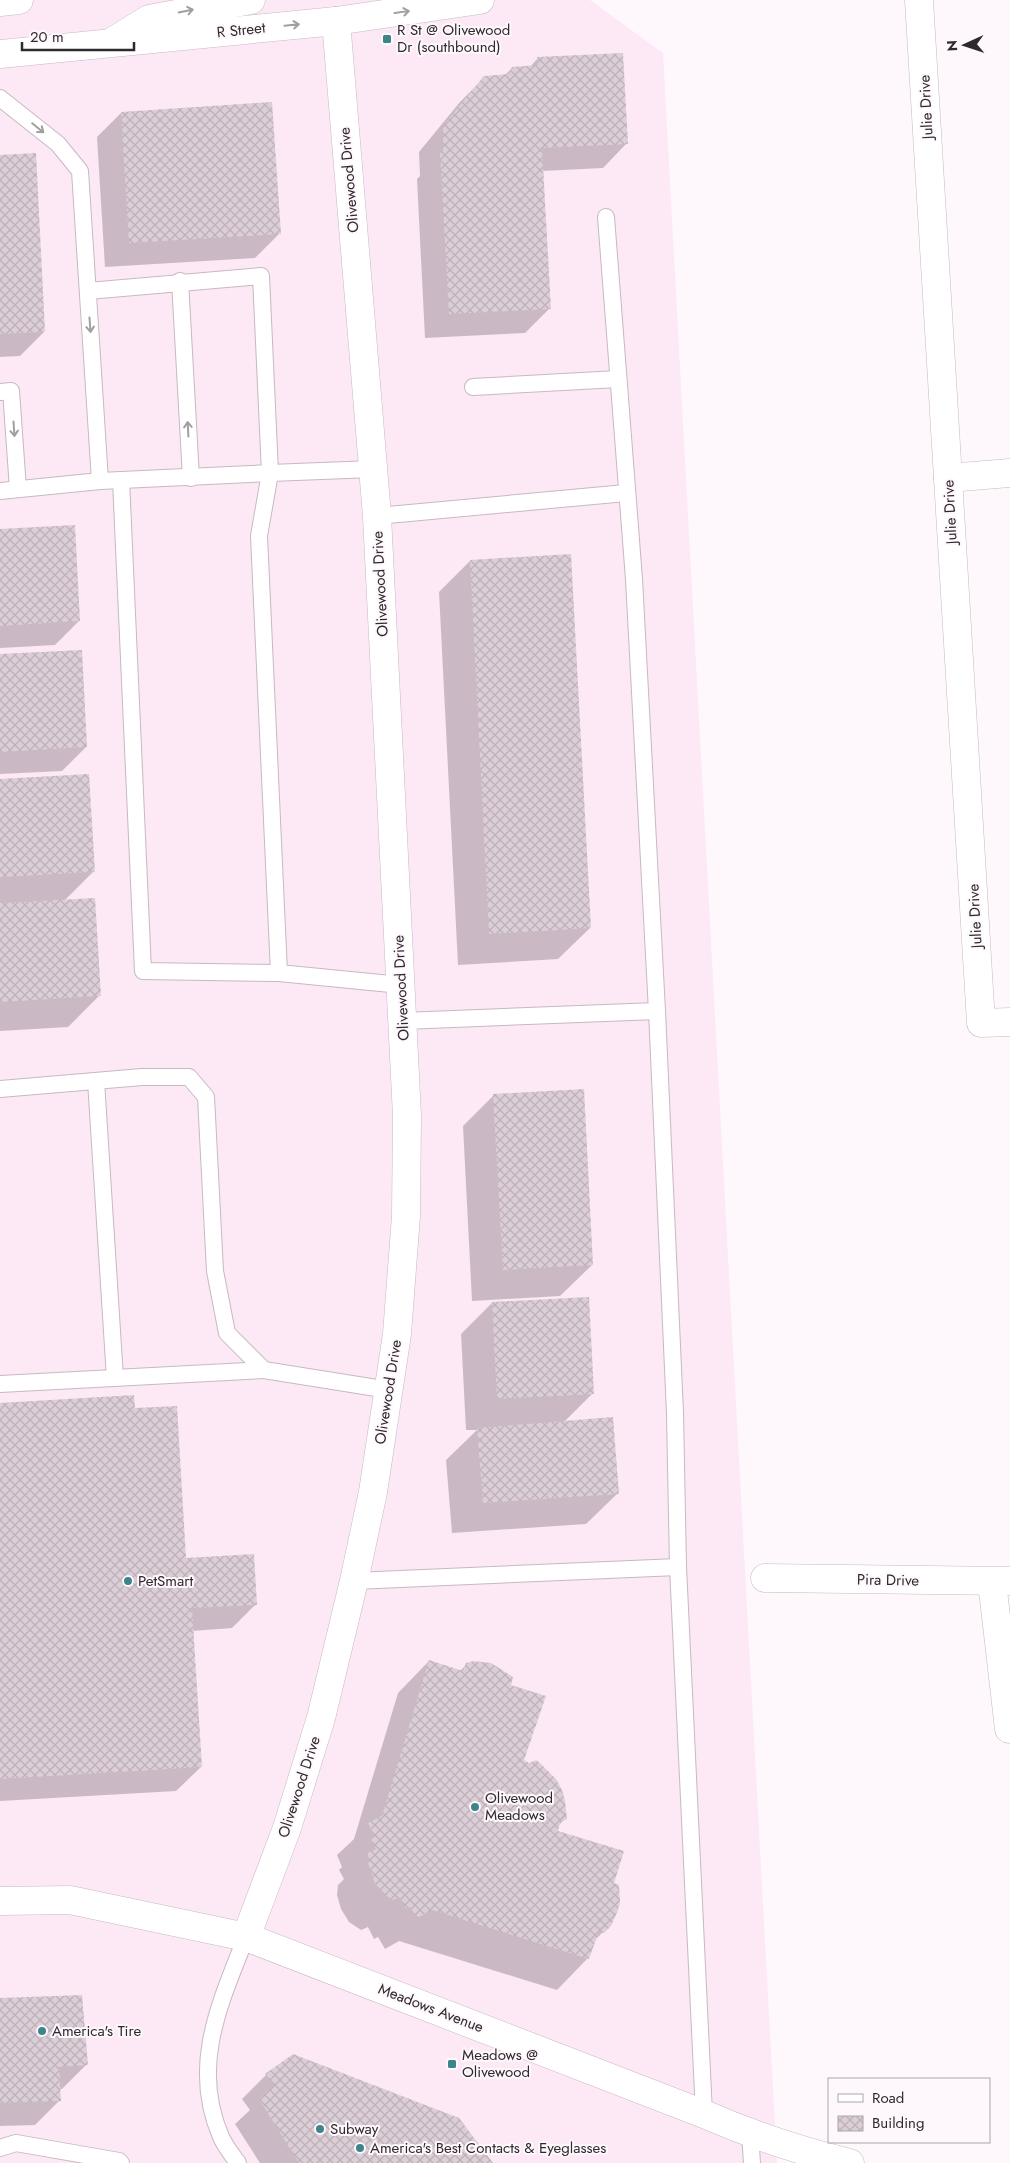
<svg xmlns="http://www.w3.org/2000/svg" width="1010" height="2163" font-family="Jost,sans-serif">
  <style>
    .built { fill: #fde8f6 }
    .shadow { fill: #0003 }
    .building { fill: url(#building-cross-hatch) }
    .lines { fill: none; stroke-linecap: round; stroke-linejoin: round }
    .lane-casing { stroke: #c7b9c2; stroke-width: 18 }
    .street-casing { stroke: #c7b9c2; stroke-width: 29 }
    .secondary-casing { stroke: #c7b9c2; stroke-width: 29 }
    .lane { stroke: #fff; stroke-width: 16 }
    .street { stroke: #fff; stroke-width: 28 }
    .secondary { stroke: #fff; stroke-width: 28 }
    .oneway { stroke: #a19fa0 }
    .poi-dot { fill: #3d858b; stroke: #fef8fc; stroke-width: 2 }
    .labels { text-anchor: middle; stroke-width: 4; stroke-linejoin: round; paint-order: stroke }
    .street-label { font-size: 15px; fill: #2e292d; stroke: #fef8fc }
    .poi-label { font-size: 15px; fill: #2e292d; stroke: #fef8fc; text-anchor: start }
  </style>
  <defs>
    <pattern id="building-cross-hatch" width="8" height="8" patternUnits="userSpaceOnUse" patternTransform="scale(1.25)"><rect width="8" height="8" fill="#dcced7"/><path d="M0 0l8 8M0 8l8-8" fill="none" stroke="#bdb1b9"/></pattern>
  </defs>
  <rect width="100%" height="100%" fill="#fef8fc"/>
  <path class="built" d="M0 0H590L663 53 777 2163H0Z"/>
  <g class="shadow">
    <path d="M538 58 627 143 603 168 542 171 549 309 525 333 425 338 417 179 420 176 419 152 460 102 485 77 504 76 512 68 530 67Z"/>
    <path d="M121 113 279 234 255 258 105 267 97 137Z"/>
    <path d="M0 156 44 332 20 356 0 357Z"/>
    <path d="M0 530 79 621 55 645 0 648Z"/>
    <path d="M470 561 590 928 558 959 458 965 439 592Z"/>
    <path d="M0 655 86 747 62 771 0 774Z"/>
    <path d="M0 780 94 871 64 901 99 996 68 1027 0 1031Z"/>
    <path d="M494 1095 592 1265 560 1296 472 1301 463 1126Z"/>
    <path d="M492 1303 592 1394 564 1422 618 1493 586 1524 452 1533 446 1460 477 1430H466L461 1334Z"/>
    <path d="M0 1404 134 1410 185 1559 256 1604 232 1628 192 1631 201 1767 176 1791 0 1801Z"/>
    <path d="M429 1661 460 1671 467 1664 509 1686 522 1761 566 1818 558 1826 557 1832 612 1884 610 1925 594 1941 588 1958 557 1990 399 1941 385 1949 378 1937 374 1939 368 1927 361 1930 349 1922 341 1909 337 1895 338 1885 344 1879 339 1870 342 1867 337 1855 354 1839 398 1693Z"/>
    <path d="M0 1999 87 2064 62 2089H59L60 2100 35 2125 0 2126Z"/>
    <path d="M293 2055 491 2163H260L235 2124 250 2110 242 2099 266 2075Z"/>
  </g>
  <g class="building">
    <path d="M623 53 628 144 542 148 551 309 449 314 440 153H443V126L484 76 509 74 512 67 538 65 537 57Z"/>
    <path d="M272 102 281 234 129 243 121 112Z"/>
    <path d="M36 153 45 332 0 334V155Z"/>
    <path d="M75 525 80 621 0 626V529Z"/>
    <path d="M571 554 591 928 489 934 470 560Z"/>
    <path d="M82 650 87 747 0 752V654Z"/>
    <path d="M89 774 95 872 0 877V779Z"/>
    <path d="M95 898 101 996 0 1002V903Z"/>
    <path d="M584 1089 593 1265 503 1270 493 1094Z"/>
    <path d="M589 1297 594 1394 497 1399 492 1302Z"/>
    <path d="M134 1395 135 1408 177 1406 186 1558 254 1554 257 1605 192 1608 202 1767 0 1779V1403Z"/>
    <path d="M613 1417 619 1494 483 1503 477 1428Z"/>
    <path d="M429 1660 463 1671 466 1663 474 1661 491 1663 513 1677 511 1685 546 1696 524 1760 529 1763 536 1760 540 1763 556 1779 562 1790 565 1801 567 1819 560 1822 558 1831 624 1851 614 1883 619 1885 620 1902 618 1910 611 1926 604 1933 599 1931 589 1959 432 1910 417 1918 410 1907 406 1909 400 1897 393 1900 386 1896 375 1884 368 1863V1853L376 1849 370 1838 374 1836 368 1823 382 1816Z"/>
    <path d="M82 1995 88 2065 59 2067 61 2101 0 2103V1998Z"/>
    <path d="M293 2054 459 2118 493 2163H299L259 2099 274 2085 265 2074Z"/>
  </g>
  <g class="lines">
    <g class="lane-casing">
      <g id="lane">
        <path d="M0 98 58 144 80 171 100 481"/>
        <path d="M606 217 634 579 657 1011 675 1413 678 1567 704 2114"/>
        <path d="M180 281 191 478"/>
        <path d="M473 387 618 379"/>
        <path d="M0 392 11 391 18 489"/>
        <path d="M373 469 270 473 259 536 279 973 401 985"/>
        <path d="M121 480 143 971 279 973"/>
        <path d="M0 491 100 481 270 473 261 276 88 291"/>
        <path d="M377 516 626 493"/>
        <path d="M403 1021 657 1011"/>
        <path d="M96 1081 115 1378"/>
        <path d="M0 1089 142 1077H189L206 1097 215 1271 227 1333 264 1370 389 1390"/>
        <path d="M0 1384 264 1370"/>
        <path d="M354 1581 678 1567"/>
        <path d="M750 2134 752 2163"/>
        <path d="M0 2148 16 2143 119 2161 121 2163"/>
        <path d="M238 2163C232 2155 225 2146 221 2137 190 2066 220 2003 246 1937"/>
      </g>
    </g>
    <g class="street-casing">
      <g id="street">
        <path d="M919 0 981 1023 1010 1022"/>
        <path d="M948 478 1010 473"/>
        <path d="M765 1578 1010 1581"/>
        <path d="M992 1582 1009 1729"/>
        <path d="M0 1901 70 1900 246 1937 704 2114C752 2135 800 2151 850 2163"/>
        <path d="M246 1937 287 1828 321 1718 354 1581 373 1492 397 1334 406 1216 407 1116 377 516 336 21"/>
      </g>
    </g>
    <g class="secondary-casing">
      <g id="secondary">
        <path d="M0 2 19 0"/>
        <path d="M115 40 149 19 251 0"/>
        <path d="M0 54 336 21 480 0"/>
      </g>
    </g>
    <use href="#lane" class="lane"/>
    <use href="#street" class="street"/>
    <use href="#secondary" class="secondary"/>
  </g>
  <defs><path id="oneway-shaft" d="M-6 0H5M1.5-3L5.5 0L1.5 3" fill="none" stroke-width="1.6" stroke-linecap="round" stroke-linejoin="round" transform="scale(1.25)"/></defs>
  <g class="oneway">
    <use href="#oneway-shaft" transform="translate(186 11) rotate(-11)"/>
    <use href="#oneway-shaft" transform="translate(402 12) rotate(-8)"/>
    <use href="#oneway-shaft" transform="translate(292 25) rotate(-6)"/>
    <use href="#oneway-shaft" transform="translate(38 128) rotate(39)"/>
    <use href="#oneway-shaft" transform="translate(90 325) rotate(86)"/>
    <use href="#oneway-shaft" transform="translate(14 429) rotate(86)"/>
    <use href="#oneway-shaft" transform="translate(188 429) rotate(-93)"/>
  </g>
  <g class="poi-dot">
    <rect x="382" y="34" width="10" height="10" rx="2.5"/>
    <circle cx="128" cy="1581" r="5"/>
    <circle cx="475" cy="1807" r="5"/>
    <circle cx="42" cy="2031" r="5"/>
    <rect x="447" y="2059" width="10" height="10" rx="2.5"/>
    <circle cx="320" cy="2129" r="5"/>
    <circle cx="360" cy="2148" r="5"/>
  </g>
  <g class="labels">
    <g class="street-label">
      <text transform="translate(241 30) rotate(-6)" y="5">R Street</text>
      <text transform="translate(926 107) rotate(-93)" y="5">Julie Drive</text>
      <text transform="translate(349 180) rotate(-95)" y="5">Olivewood Drive</text>
      <text transform="translate(950 512) rotate(-93)" y="5">Julie Drive</text>
      <text transform="translate(380 584) rotate(-93)" y="5">Olivewood Drive</text>
      <text transform="translate(975 916) rotate(-93)" y="5">Julie Drive</text>
      <text transform="translate(401 988) rotate(-93)" y="5">Olivewood Drive</text>
      <text transform="translate(388 1392) rotate(-81)" y="5">Olivewood Drive</text>
      <text transform="translate(888 1580) rotate(1)" y="5">Pira Drive</text>
      <text transform="translate(299 1787) rotate(-72)" y="5">Olivewood Drive</text>
      <text transform="translate(431 2008) rotate(21)" y="5">Meadows Avenue</text>
    </g>
    <g class="poi-label">
      <text x="397" y="35">R St @ Olivewood<tspan x="397" dy="17">Dr (southbound)</tspan></text>
      <text x="138" y="1586">PetSmart</text>
      <text x="485" y="1803">Olivewood<tspan x="485" dy="17">Meadows</tspan></text>
      <text x="52" y="2036">America's Tire</text>
      <text x="462" y="2060">Meadows @<tspan x="462" dy="17">Olivewood</tspan></text>
      <text x="330" y="2134">Subway</text>
      <text x="370" y="2153">America's Best Contacts &amp; Eyeglasses</text>
    </g>
  </g>
  <rect x="828" y="2078" width="162" height="65" fill="#fef8fc" stroke="#aba5a9"/>
  <rect x="838" y="2094" width="25" height="8" fill="#ffffff" stroke="#aba5a9"/>
  <text x="872" y="2103" font-size="15" fill="#2e292d">Road</text>
  <rect x="838" y="2116" width="25" height="15" fill="url(#building-cross-hatch)" stroke="#aba5a9"/>
  <text x="872" y="2128" font-size="15" fill="#2e292d">Building</text>
  <g transform="translate(965 45) rotate(267)" stroke="#fef8fc" stroke-width="4" paint-order="stroke">
  <path d="M0-4L9 19L0 12L-9 19Z" fill="#2e292d"/>
  <text y="-8" font-size="14" font-weight="bold" text-anchor="middle" fill="#2e292d">N</text>
  </g>
  <path d="M22 42v8h112v-8" fill="none" stroke="#2e292d" stroke-width="2.5"/>
  <text x="30" y="42" font-size="15" fill="#2e292d" stroke="#fef8fc" stroke-width="4" paint-order="stroke">20 m</text>
</svg>
